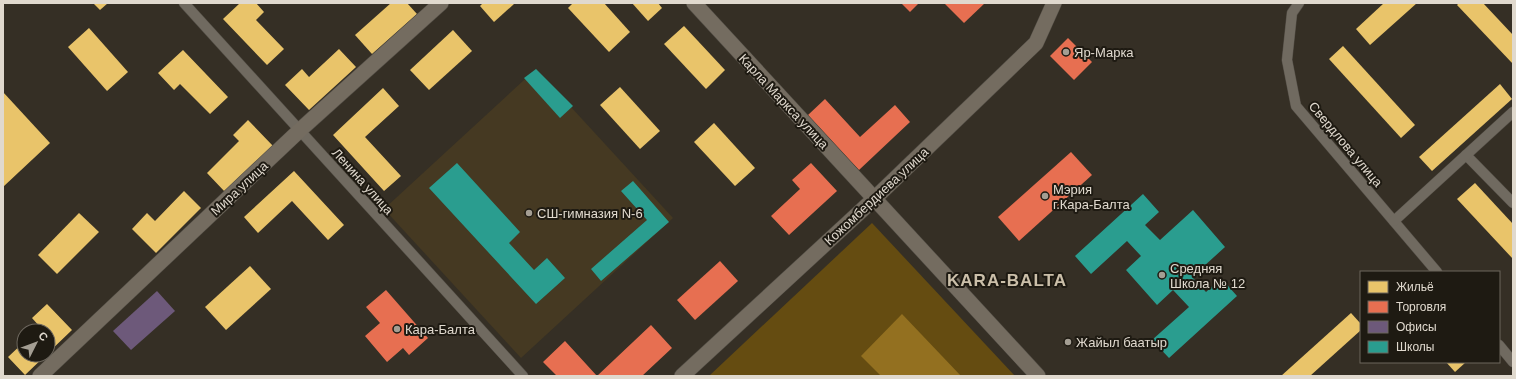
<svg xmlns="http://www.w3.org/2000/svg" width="1516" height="379" font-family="Arial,sans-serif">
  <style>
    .built { fill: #453922 }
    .green { fill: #654c11 }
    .water { fill: #937020 }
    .homes { fill: #e9c46a }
    .shops { fill: #e76f51 }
    .offices { fill: #6d597a }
    .schools { fill: #2a9d8f }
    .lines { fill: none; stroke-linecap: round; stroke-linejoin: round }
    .street-casing { stroke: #524d45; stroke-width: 11 }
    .secondary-casing { stroke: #524d45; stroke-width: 16 }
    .street { stroke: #706a60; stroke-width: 10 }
    .secondary { stroke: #746c60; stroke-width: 15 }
    .poi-dot { fill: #a49e93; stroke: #1e1a12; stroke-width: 1.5 }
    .labels { text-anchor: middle; stroke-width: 4; stroke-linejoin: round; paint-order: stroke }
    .poi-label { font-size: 13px; fill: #e0d9ce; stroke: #1e1a12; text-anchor: start }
    .street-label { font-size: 13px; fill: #e0d9ce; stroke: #1e1a12 }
    .district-label { font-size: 17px; font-weight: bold; letter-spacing: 1px; fill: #cbbfa9; stroke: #1e1a12 }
  </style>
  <rect width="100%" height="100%" fill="#352f25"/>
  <path class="built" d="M536 69 673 218 521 358 384 209Z"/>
  <path class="green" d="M872 223 1015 376H709Z"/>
  <path class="water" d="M902 314 961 376H881L861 356Z"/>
  <g class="homes">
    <path d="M93 3H108L100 10Z"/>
    <path d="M240 3H256L264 12 256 20 284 49 267 65 223 19Z"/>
    <path d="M391 3H407L417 14 372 54 355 35Z"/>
    <path d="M483 3H513L514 4 494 22 480 6Z"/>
    <path d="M573 3H604L630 32 609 52 568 8Z"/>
    <path d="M632 3H658L662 8 648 21Z"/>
    <path d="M1384 3H1417L1370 45 1356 29Z"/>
    <path d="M1459 3H1483L1513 35V64L1457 5Z"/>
    <path d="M684 26 725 70 706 89 664 44Z"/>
    <path d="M89 28 128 72 107 91 68 47Z"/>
    <path d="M453 30 472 51 429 90 410 70Z"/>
    <path d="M1343 46 1415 125 1401 138 1329 59Z"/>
    <path d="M339 49 356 67 309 110 285 85 302 69 309 77Z"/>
    <path d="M183 50 228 97 210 114 180 84 174 90 158 73Z"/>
    <path d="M1500 84 1512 99 1432 171 1419 157Z"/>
    <path d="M620 87 660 131 640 149 600 105Z"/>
    <path d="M383 88 399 106 365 137 401 176 384 191 333 135Z"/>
    <path d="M3 92 50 143 3 187Z"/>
    <path d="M248 120 273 146 225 192 207 173 239 141 233 135Z"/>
    <path d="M714 123 755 168 735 186 694 142Z"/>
    <path d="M294 171 344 225 328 240 292 201 258 233 244 217Z"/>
    <path d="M1475 183 1513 224V259L1457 199Z"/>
    <path d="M184 191 201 208 156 253 132 229 147 213 155 221Z"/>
    <path d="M79 213 99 232 57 274 38 255Z"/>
    <path d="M250 266 271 289 226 330 205 307Z"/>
    <path d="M47 304 72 330 48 353V331H35L40 327 32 318Z"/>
    <path d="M1351 313 1361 324V330L1310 376H1281Z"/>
    <path d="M24 342V355H46L25 375 8 357Z"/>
    <path d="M1446 362H1466L1455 372Z"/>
  </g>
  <g class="shops">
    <path d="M901 3H919L910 12Z"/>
    <path d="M944 3H985L964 23Z"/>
    <path d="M1068 38 1092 62 1074 80 1050 56Z"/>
    <path d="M825 99 860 137 895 105 910 122 859 170 808 115Z"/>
    <path d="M1071 152 1092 175 1019 241 998 217Z"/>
    <path d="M811 163 837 191 789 235 771 216 800 189 792 180Z"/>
    <path d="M720 261 738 281 695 320 677 300Z"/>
    <path d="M386 290 428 338 409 355 403 348 387 362 365 336 380 323 366 307Z"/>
    <path d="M651 325 672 348 642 376H557L543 362 565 341 597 376Z"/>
  </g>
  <path class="offices" d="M157 291 175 311 131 350 113 331Z"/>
  <g class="schools">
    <path d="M536 69 573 106 560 118 524 78Z"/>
    <path d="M457 163 520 232 509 243 534 270 547 258 565 278 536 304 429 188Z"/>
    <path d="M633 181 669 222 601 281 591 269 647 220 621 191Z"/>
    <path d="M1143 194 1159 212 1145 225 1160 240 1193 210 1225 247 1192 277 1206 292 1221 278 1237 296 1169 358 1152 340 1189 307 1173 290 1157 305 1126 270 1141 256 1127 241 1091 274 1075 256Z"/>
  </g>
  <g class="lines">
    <g class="street-casing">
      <g id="street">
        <path d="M184 3 523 376"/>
        <path d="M1299 3 1292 13 1287 60 1296 106 1437 272"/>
        <path d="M1466 155 1513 203"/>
        <path d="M1394 221 1513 112"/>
        <path d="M1499 345 1513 362"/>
      </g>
    </g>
    <g class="secondary-casing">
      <g id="secondary">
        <path d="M694 3 1038 376"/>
        <path d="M40 376 300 130 441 3"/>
        <path d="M682 376 875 198 1036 43 1054 3"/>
      </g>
    </g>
    <use href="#street" class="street"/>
    <use href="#secondary" class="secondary"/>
  </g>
  <g class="poi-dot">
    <circle cx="1066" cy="52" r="4"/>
    <circle cx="1045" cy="196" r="4"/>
    <circle cx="529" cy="213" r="4"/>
    <circle cx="1162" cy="275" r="4"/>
    <circle cx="397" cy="329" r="4"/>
    <circle cx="1068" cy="342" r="4"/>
  </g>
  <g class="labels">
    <g class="poi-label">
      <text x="1074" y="57">Яр-Марка</text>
      <text x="1053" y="194">Мэрия<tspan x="1053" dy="15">г.Кара-Балта</tspan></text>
      <text x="537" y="218">СШ-гимназия N-6</text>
      <text x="1170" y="273">Средняя<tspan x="1170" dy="15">Школа № 12</tspan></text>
      <text x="405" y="334">Кара-Балта</text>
      <text x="1076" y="347">Жайыл баатыр</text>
    </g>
    <g class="street-label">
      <text transform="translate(784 101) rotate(47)" y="5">Карла Маркса улица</text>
      <text transform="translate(1346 144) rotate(50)" y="5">Свердлова улица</text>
      <text transform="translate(363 181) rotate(48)" y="5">Ленина улица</text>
      <text transform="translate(239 188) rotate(-43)" y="5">Мира улица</text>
      <text transform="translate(876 196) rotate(-43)" y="5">Кожомбердиева улица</text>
    </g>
    <g class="district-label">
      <text x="1007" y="286">KARA-BALTA</text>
    </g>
  </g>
  <rect width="1516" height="379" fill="none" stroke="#e0d9ce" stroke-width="8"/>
  <rect x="1360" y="271" width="140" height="92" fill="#1e1a12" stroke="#6c665d"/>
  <rect x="1368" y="281" width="20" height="12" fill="#e9c46a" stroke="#6c665d"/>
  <text x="1396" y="291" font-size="12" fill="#e0d9ce">Жильё</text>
  <rect x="1368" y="301" width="20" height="12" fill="#e76f51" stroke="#6c665d"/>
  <text x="1396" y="311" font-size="12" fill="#e0d9ce">Торговля</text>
  <rect x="1368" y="321" width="20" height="12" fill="#6d597a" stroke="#6c665d"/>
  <text x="1396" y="331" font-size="12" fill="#e0d9ce">Офисы</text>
  <rect x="1368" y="341" width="20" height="12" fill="#2a9d8f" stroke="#6c665d"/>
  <text x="1396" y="351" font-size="12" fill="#e0d9ce">Школы</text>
  <g transform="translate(36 343) rotate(48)"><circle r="19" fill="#1e1a12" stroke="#6c665d"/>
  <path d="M0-3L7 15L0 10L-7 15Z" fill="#a49e93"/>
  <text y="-6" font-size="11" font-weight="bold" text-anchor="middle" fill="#e0d9ce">С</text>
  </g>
</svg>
